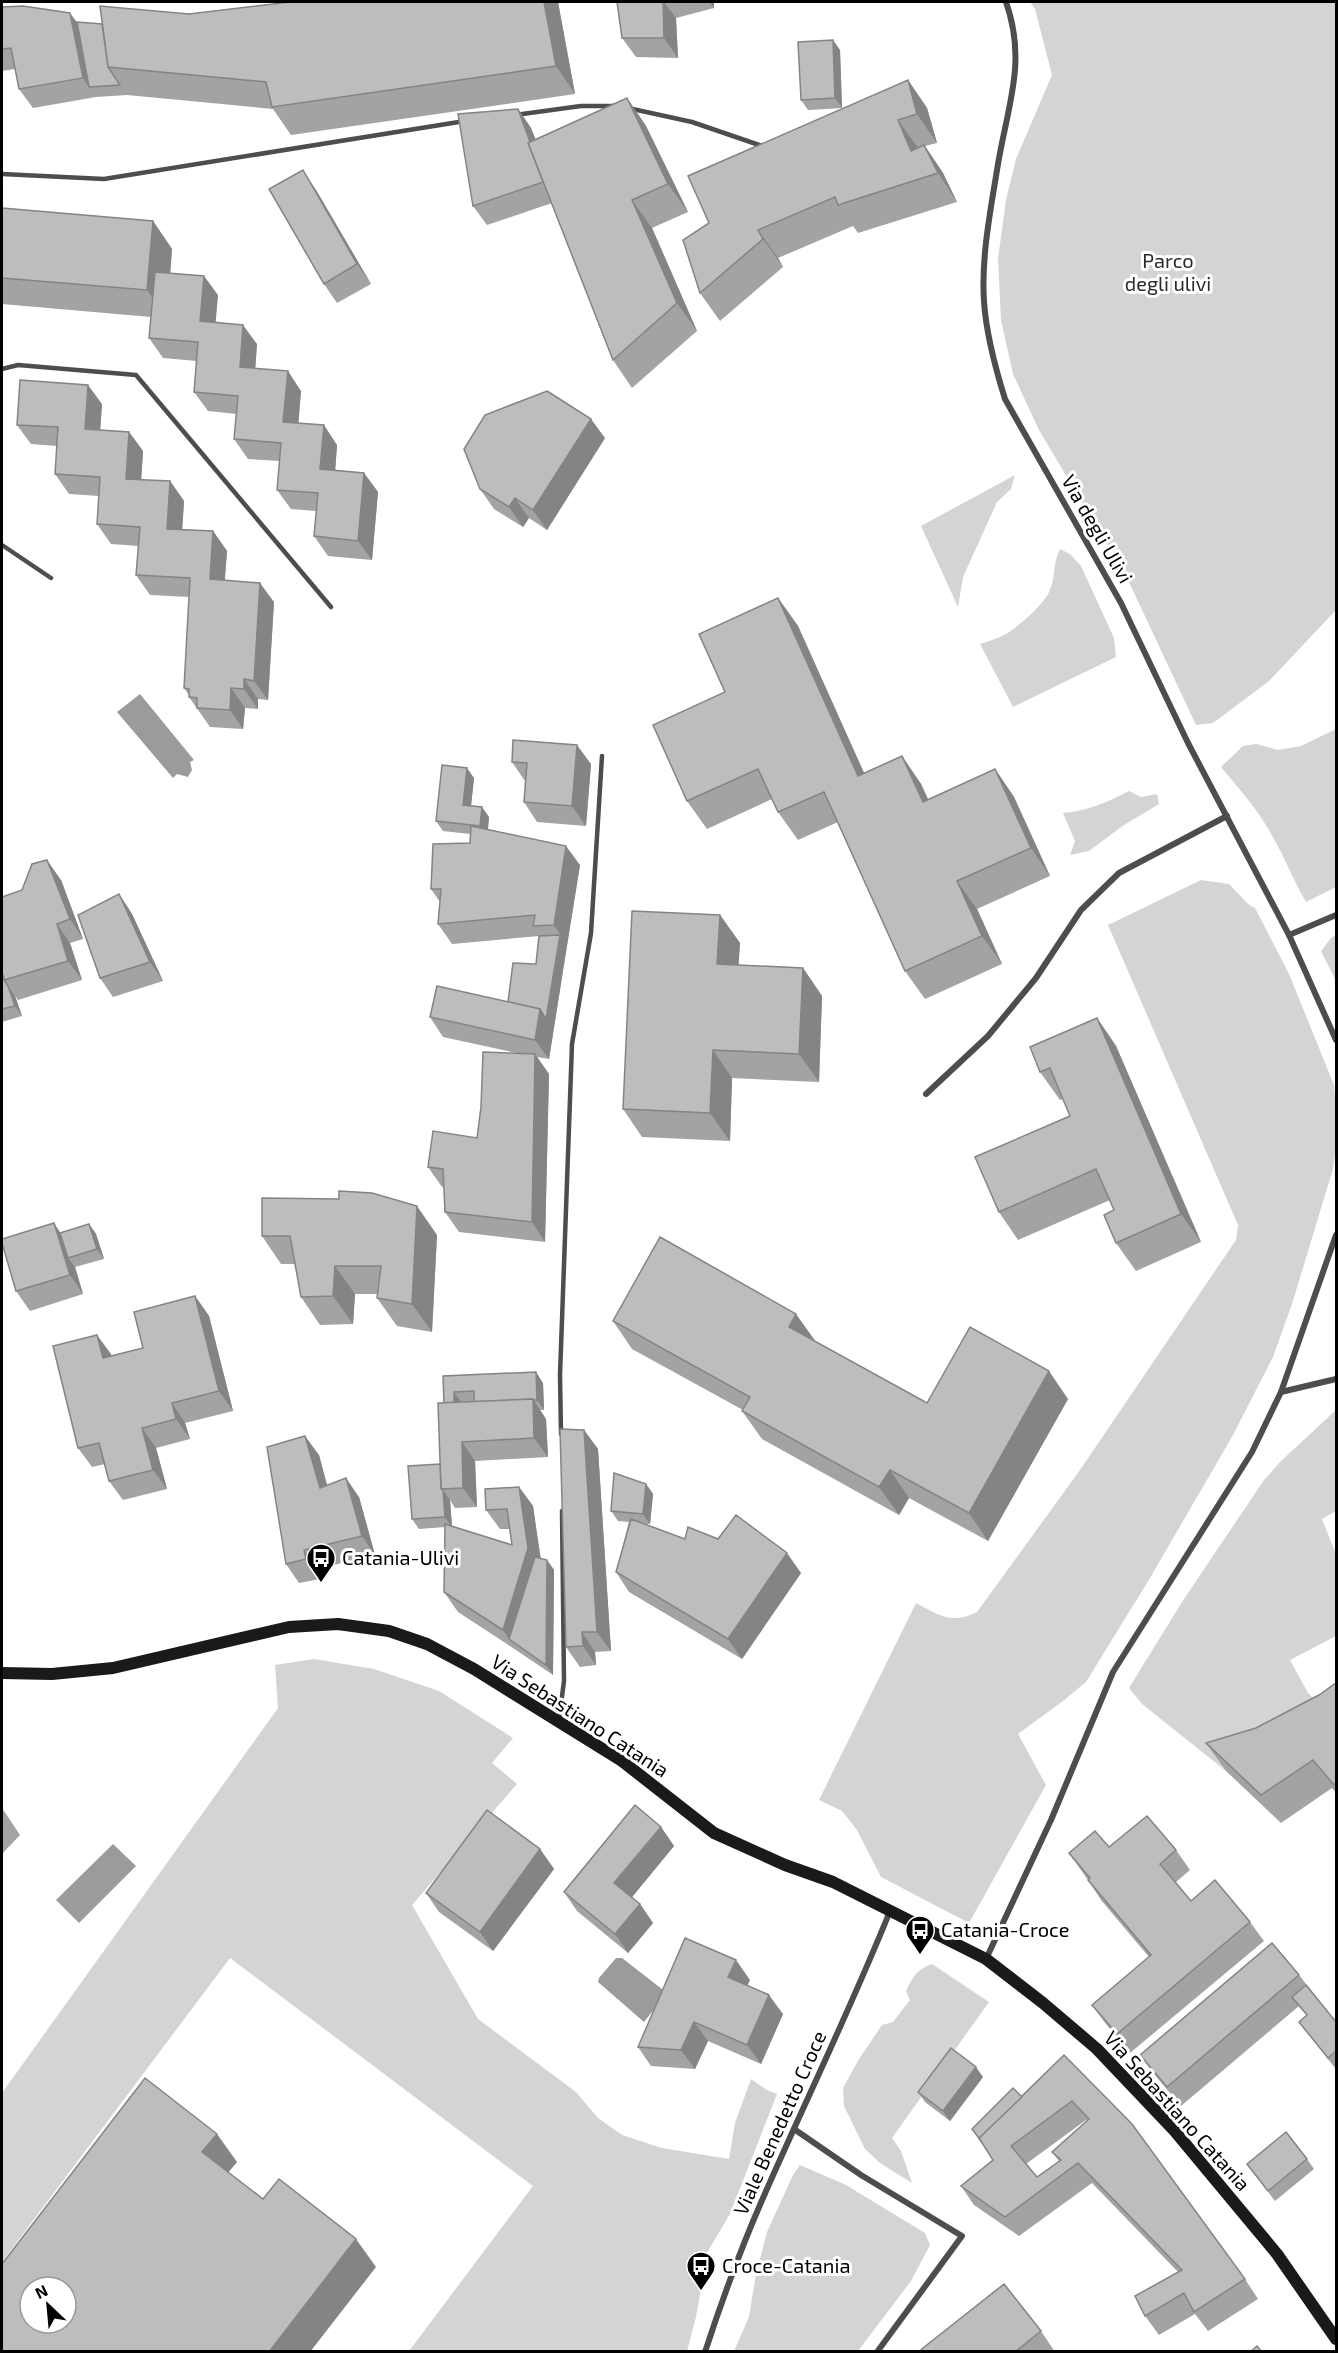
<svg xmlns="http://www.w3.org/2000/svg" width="1338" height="2353" font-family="'Exo 2',sans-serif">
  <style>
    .green { fill: #d4d4d4 }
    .water { fill: #9b9b9b }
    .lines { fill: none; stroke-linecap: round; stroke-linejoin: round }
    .lane { stroke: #4d4d4d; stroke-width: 4.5 }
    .street { stroke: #4d4d4d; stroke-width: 6 }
    .secondary { stroke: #1a1a1a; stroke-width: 12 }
    .wall { fill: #a3a3a3; fill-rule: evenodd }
    .shaded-wall { fill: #848484 }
    .building { fill: #bdbdbd; stroke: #848484; stroke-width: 1.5; fill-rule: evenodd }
    .labels { text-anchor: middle; stroke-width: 6; stroke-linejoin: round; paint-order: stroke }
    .park-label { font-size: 20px; fill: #2b2b2b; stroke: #fff }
    .street-label { font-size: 20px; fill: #000; stroke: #fff }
    .poi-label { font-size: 20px; fill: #000; stroke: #fff; text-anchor: start }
  </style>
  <rect width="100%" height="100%" fill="#fff"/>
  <g class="green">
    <path d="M1030 2H1336V610L1269 681 1213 723 1196 725 1128 580 1039 430 1013 374 1001 320 998 259 1006 200 1016 159 1052 75 1035 9Z"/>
    <path d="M1015 475 1011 489 997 502 963 577 958 607 921 526Z"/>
    <path d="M1060 549 1070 554 1081 566 1114 638 1116 657 1013 707 980 644C987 642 995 639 1002 636 1015 630 1045 604 1050 590 1056 575 1052 566 1060 549Z"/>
    <path d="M1336 729V887L1306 902C1294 882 1286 860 1274 839 1260 812 1240 790 1221 767L1243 746 1256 744 1278 750 1301 746Z"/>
    <path d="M1129 791 1141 797 1157 794 1159 804 1124 825 1089 851 1070 855 1075 841 1063 813C1087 811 1108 802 1129 791Z"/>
    <path d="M1201 880 1229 884 1248 904 1255 908 1289 974 1334 1085 1336 1110V1146L1333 1169 1292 1304 1273 1357 1233 1435 1150 1578 1086 1682 1063 1701 1018 1734 1046 1785 969 1923 881 1877 857 1830 842 1811 819 1800 916 1603C939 1615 951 1625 977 1612L1080 1470 1236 1240 1238 1225 1108 925Z"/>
    <path d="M1336 935V981L1321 951 1331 938Z"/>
    <path d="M1336 1410V1511L1322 1519 1336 1554V1636L1290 1660 1308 1693 1336 1721 1226 1771 1142 1704 1129 1688 1182 1602 1264 1480 1281 1461Z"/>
    <path d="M314 1659 374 1669 439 1691 513 1738 492 1763 517 1784 412 1905 478 2019 576 2092 598 2118 622 2135 662 2148 729 2159 735 2123 751 2079 767 2090 777 2094 730 2214 708 2251 696 2317 687 2351H409L533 2186 230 1958 2 2262V2093L278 1708 275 1665Z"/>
    <path d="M932 1964 989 2002 892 2138 901 2151 912 2183 880 2163 865 2149 844 2106 843 2088 859 2059 882 2025 893 2022 910 2000 906 1991C913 1977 917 1969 932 1964Z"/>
    <path d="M800 2165 846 2185 925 2233 930 2245 911 2281 858 2351H734L749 2317 756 2274 767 2232 793 2175Z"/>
  </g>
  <g class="water">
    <path d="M140 694 194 760 190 762 192 770 188 777 177 774 173 778 117 712Z"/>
    <path d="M113 1844 136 1866 79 1923 56 1900Z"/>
    <path d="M616 1958H622L667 1993 644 2022 598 1982 599 1978Z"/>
  </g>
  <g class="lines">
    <g class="lane">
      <path d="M628 108 692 122 762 146"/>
      <path d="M515 115 581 106H617"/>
      <path d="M2 174 104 179 465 121"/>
      <path d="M2 369 18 365 136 375 331 607"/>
      <path d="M2 545 51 578"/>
      <path d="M561 1434 560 1375 572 1044 591 933 602 756"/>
      <path d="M559 1719 564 1681 562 1511"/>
    </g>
    <g class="street">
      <path d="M1006 2C1027 62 1008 104 998 164 991 208 981 256 984 301 986 334 995 367 1005 399L1121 603 1188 743 1289 935 1336 1040"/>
      <path d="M1289 935 1336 915"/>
      <path d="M926 1094 988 1036 1036 978 1081 910 1119 873 1227 816"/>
      <path d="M1281 1392 1336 1379"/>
      <path d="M986 1959 1051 1820 1113 1672 1252 1452 1281 1392 1336 1235"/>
      <path d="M794 2129 861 2175 962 2236 877 2352"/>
      <path d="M705 2352C722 2300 741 2248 763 2198 805 2102 851 2008 890 1911"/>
    </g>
    <path class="secondary" d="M2 1673 52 1674 113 1668 289 1627 338 1624 389 1631 427 1644 474 1669 622 1761 714 1833 785 1865 833 1882 986 1959 1043 2003 1097 2049 1173 2129 1277 2254 1336 2339"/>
  </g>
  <g class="wall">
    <path d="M290 2H558L575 94 291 135 273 109 127 95 96 97 33 108 19 89 15 69 2 71V7L77 22 102 24Z"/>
    <path d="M617 2H714V8L676 18 678 58 636 57 622 38Z"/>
    <path d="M840 50 842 108 808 110 801 100Z"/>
    <path d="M908 80 927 108 937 143 925 146 943 173 957 202 858 233 853 226 778 258 783 267 720 321 700 293 709 223Z"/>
    <path d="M627 98 646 126 688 212 652 228 697 331 632 388 613 360 552 203 487 225 473 206 518 109 531 128 536 140Z"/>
    <path d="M316 190 371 284 337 303 324 284Z"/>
    <path d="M2 208 153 221 172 249 170 273 218 295 215 323 257 344 255 369 301 391 298 423 337 445 335 470 364 473 378 492 372 560 328 556 314 536 316 511 291 509 277 490 280 461 248 459 234 439 236 414 208 411 194 392 197 361 163 358 149 338 151 317 2 304Z"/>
    <path d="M102 404 100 430 129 432 143 451 141 480 170 481 184 501 182 530 213 531 227 551 225 580 274 602 268 700 258 699V709L245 708 243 729 210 727 189 697V695L184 688 189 597 150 595 136 575 138 546 111 544 97 524 99 496 69 494 55 474 57 446 31 444 17 425Z"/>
    <path d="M605 438 547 530 529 518 523 527 494 509 480 489Z"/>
    <path d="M778 598 798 626 864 773 902 756 921 784 928 799 995 769 1014 797 1050 876 977 909 1002 964 925 999 905 971 838 822 798 840 778 812 772 799 707 829 687 801 725 692Z"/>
    <path d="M512 762 591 764 586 826 537 822 524 802 525 781Z"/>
    <path d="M474 778 471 806 489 817 488 830 580 865 549 1059 537 1057 549 1074 545 1242 459 1232 445 1212 444 1187H442L428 1167 477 1138 521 1054 443 1037 430 1017 508 1002 536 964 539 936 452 944 438 924 440 902 431 889 470 843V834L443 831 436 821Z"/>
    <path d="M61 880 83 939 70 943 82 980 18 1000 15 996 22 1016 2 1022V897Z"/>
    <path d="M119 894 132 914 163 981 113 997 100 978Z"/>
    <path d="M720 915 740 943 738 965 803 968 822 996 819 1082 732 1078 730 1141 642 1137 623 1109Z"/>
    <path d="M1097 1018 1116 1046 1201 1242 1136 1271 1116 1243 1114 1210 1110 1200 1018 1240 999 1212 1070 1116 1063 1099 1060 1100 1040 1072Z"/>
    <path d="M89 1224 96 1234 104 1259 75 1267 83 1294 30 1311 16 1291 60 1233Z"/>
    <path d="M437 1235 432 1332 397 1326 377 1298 378 1294H355L353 1324 320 1325 301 1297 295 1264H281L262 1236Z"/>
    <path d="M195 1296 209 1316 233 1411 185 1423 190 1439 156 1448 167 1489 123 1500 109 1481 105 1464 92 1467 78 1448 111 1354V1356L143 1348Z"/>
    <path d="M613 1321 815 1341 927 1403 1068 1399 988 1541 909 1498 899 1515 762 1439 742 1411 743 1410 632 1349Z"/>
    <path d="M443 1376 543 1383 544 1410H540L546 1419 548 1457 475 1461 477 1507 455 1508 450 1500 452 1526 512 1545 510 1529H500L486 1510 519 1487 533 1506 540 1559 547 1560 554 1570 553 1675 516 1650 458 1612 444 1592 445 1527 419 1529 412 1519 440 1464 444 1403Z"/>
    <path d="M584 1430 598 1449 611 1651 595 1652 596 1665 580 1667 566 1647Z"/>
    <path d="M319 1455 327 1485 359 1497 375 1555 317 1569 320 1579 299 1583 286 1564Z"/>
    <path d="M646 1484 653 1494 650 1524H644L685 1539H718L801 1573 742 1659 629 1592 616 1572 629 1522 618 1521 611 1511Z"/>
    <path d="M1336 1683V1793L1332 1788 1281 1823 1226 1771 1206 1743 1256 1728 1319 1695Z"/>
    <path d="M2 1808 20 1835 2 1854Z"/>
    <path d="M661 1827 674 1846 632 1897 640 1904 653 1923 628 1953 577 1911 564 1892Z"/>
    <path d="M1109 1847 1176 1850 1190 1870 1176 1882 1191 1901 1250 1922 1264 1941 1130 2053 1106 2024 1092 2005 1149 1957 1101 1900 1088 1880 1069 1853Z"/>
    <path d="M540 1849 554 1869 493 1951 439 1912 426 1893Z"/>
    <path d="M1299 1975 1336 2022V2066L1335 2068 1299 2022 1307 2015 1299 2006 1181 2106 1154 2074 1140 2055Z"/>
    <path d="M750 1980 747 1985 783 2014 761 2064 708 2041 695 2069 651 2066 638 2047Z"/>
    <path d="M1064 2055 1245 2279 1258 2299 1208 2331 1195 2314 1159 2335 1145 2316 1178 2272 1092 2183 1019 2236 974 2205 961 2186 993 2160 1022 2097ZM1086 2120 1087 2121 1052 2152 1059 2161 1037 2177 1026 2164Z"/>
    <path d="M983 2077 950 2121 925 2102 918 2092Z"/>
    <path d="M1307 2159 1314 2169 1275 2201 1247 2164Z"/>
    <path d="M1041 2331 1055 2352H918Z"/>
  </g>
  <g class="shaded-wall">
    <path d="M544 2H558L575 94 556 66Z"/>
    <path d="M663 2H664L676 18 678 58 664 38Z"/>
    <path d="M710 2H714V8Z"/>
    <path d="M70 13 84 32 89 87 83 78Z"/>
    <path d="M833 40 840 50 842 108 835 98Z"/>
    <path d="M908 80 927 108 937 143 917 114Z"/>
    <path d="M627 98 646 126 688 212 668 184Z"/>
    <path d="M518 109 531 128 559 200 546 181Z"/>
    <path d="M898 120 918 148 911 151Z"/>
    <path d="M924 145 943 173 957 202 938 173Z"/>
    <path d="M303 170 316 190 371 284 357 264Z"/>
    <path d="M632 200 652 228 697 331 677 303Z"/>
    <path d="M153 221 172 249 167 318 147 290Z"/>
    <path d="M758 230 778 258 783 267 763 239Z"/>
    <path d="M204 276 218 295 214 341 200 321Z"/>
    <path d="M243 325 257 344 254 387 240 367Z"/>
    <path d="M288 371 301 391 297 442 283 422Z"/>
    <path d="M88 385 102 404 99 448 85 429Z"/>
    <path d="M591 419 605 438 547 530 533 510Z"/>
    <path d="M324 425 337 445 334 488 320 469Z"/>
    <path d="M129 432 143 451 140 498 126 479Z"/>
    <path d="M364 473 378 492 372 560 358 541Z"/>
    <path d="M170 481 184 501 181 548 167 529Z"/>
    <path d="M515 498 529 518 523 527 509 507Z"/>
    <path d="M213 531 227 551 223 599 210 579Z"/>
    <path d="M260 583 274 602 268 700 254 681Z"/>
    <path d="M778 598 798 626 878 804 858 776Z"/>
    <path d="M244 679 258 699V709L244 689Z"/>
    <path d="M231 688 245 708 243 729 230 710Z"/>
    <path d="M577 745 591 764 586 826 572 806Z"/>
    <path d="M902 756 921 784 942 830 923 802Z"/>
    <path d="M467 768 474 778 470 815 463 805Z"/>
    <path d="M995 769 1014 797 1050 876 1031 848Z"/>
    <path d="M482 807 489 817 487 836 480 826Z"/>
    <path d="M566 846 580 865 567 945 554 925Z"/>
    <path d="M47 860 61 880 83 939 70 919Z"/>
    <path d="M957 881 977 909 1002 964 982 936Z"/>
    <path d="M119 894 132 914 163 981 150 962Z"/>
    <path d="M720 915 740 943 737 992 717 964Z"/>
    <path d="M57 924 70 943 82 980 68 961Z"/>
    <path d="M560 935 567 945 549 1059 535 1040 540 1009Z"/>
    <path d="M803 968 822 996 819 1082 799 1054Z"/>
    <path d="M8 986 15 996 22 1016 15 1006Z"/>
    <path d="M1097 1018 1116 1046 1201 1242 1181 1214Z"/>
    <path d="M713 1050 732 1078 730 1141 710 1113Z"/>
    <path d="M535 1054 549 1074 545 1242 532 1222Z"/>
    <path d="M417 1206 437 1235 432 1332 412 1304Z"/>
    <path d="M54 1223 67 1243 68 1258 75 1267 83 1294 70 1275Z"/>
    <path d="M89 1224 96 1234 104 1259 97 1249Z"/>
    <path d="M335 1266 355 1294 353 1324 333 1296Z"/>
    <path d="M195 1296 209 1316 233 1411 219 1391Z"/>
    <path d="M796 1314 816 1342 789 1327Z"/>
    <path d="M97 1335 111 1354 117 1378 103 1358Z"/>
    <path d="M1049 1371 1068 1399 988 1541 969 1513Z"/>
    <path d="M536 1372 543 1383 544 1410 537 1400Z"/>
    <path d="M454 1392 461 1402V1422L454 1412Z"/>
    <path d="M533 1399 546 1419 548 1457 534 1438Z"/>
    <path d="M172 1403 185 1423 190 1439 176 1419Z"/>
    <path d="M142 1428 156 1448 167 1489 153 1470Z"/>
    <path d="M584 1430 598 1449 611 1651 597 1632Z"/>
    <path d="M305 1436 319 1455 333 1508 320 1488Z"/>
    <path d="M462 1442 475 1461 477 1507 463 1488Z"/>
    <path d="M890 1470 909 1498 899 1515 879 1487Z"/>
    <path d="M346 1478 359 1497 375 1555 362 1536Z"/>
    <path d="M646 1484 653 1494 650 1524 643 1514Z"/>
    <path d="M519 1487 533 1506 542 1567 509 1639 503 1630Z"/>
    <path d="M443 1490 450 1500 452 1527 445 1517Z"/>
    <path d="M304 1550 317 1569 320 1579 306 1559Z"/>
    <path d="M787 1553 801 1573 742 1659 728 1639Z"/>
    <path d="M547 1560 554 1570 553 1675 546 1665Z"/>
    <path d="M582 1632 595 1652 596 1665 583 1646Z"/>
    <path d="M661 1827 674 1846 628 1902 614 1883Z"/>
    <path d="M540 1849 554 1869 493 1951 480 1932Z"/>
    <path d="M640 1904 653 1923 628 1953 615 1934Z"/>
    <path d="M736 1960 750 1980 742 1997 728 1977Z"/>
    <path d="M769 1995 783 2014 761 2064 747 2045Z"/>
    <path d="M694 2022 708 2041 695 2069 681 2050Z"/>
    <path d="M976 2067 983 2077 950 2121 943 2111Z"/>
    <path d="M217 2134 237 2162 222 2180 202 2152Z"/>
    <path d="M356 2239 376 2267 310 2352H269Z"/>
  </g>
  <g class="building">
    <path d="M290 2H544L556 66 272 107 266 82 108 67 100 6 189 14Z"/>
    <path d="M617 2H663L664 38H622Z"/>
    <path d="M23 6 70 13 83 78 19 89 11 48 2 49V7Z"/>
    <path d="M77 22 102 24 108 67 120 85 89 87Z"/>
    <path d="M833 40 835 98 801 100 798 42Z"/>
    <path d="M908 80 917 114 898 120 911 151 924 145 938 173 838 205 835 197 758 230 763 239 700 293 683 240 709 223 688 176Z"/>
    <path d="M627 98 668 184 632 200 677 303 613 360 528 143Z"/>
    <path d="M518 109 530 142 528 143 543 182 473 206 458 114Z"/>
    <path d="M303 170 357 264 324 284 269 189Z"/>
    <path d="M2 208 153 221 147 290 2 278Z"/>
    <path d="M155 272 204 276 200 321 243 325 240 367 288 371 283 422 324 425 320 469 364 473 358 541 314 536 318 493 277 490 281 443 234 439 238 396 194 392 198 342 149 338Z"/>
    <path d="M20 380 88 385 85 429 129 432 126 479 170 481 167 529 213 531 210 579 260 583 254 681 244 679V689L231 688 230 710 197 708V698L189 697V689L184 688 190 578 136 575 140 527 97 524 100 477 55 474 58 427 17 425Z"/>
    <path d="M547 391 591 419 533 510 515 498 509 507 480 489 464 449 485 415Z"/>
    <path d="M778 598 858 776 902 756 923 802 995 769 1031 848 957 881 982 936 905 971 824 792 778 812 758 769 687 801 653 725 725 692 699 634Z"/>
    <path d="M513 740 577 745 572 806 524 802 527 763 512 762Z"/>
    <path d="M442 765 467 768 463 805 482 807 480 826 436 821Z"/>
    <path d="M471 826 566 846 554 925 533 926 535 915 438 924 441 889H431L433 844 470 843Z"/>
    <path d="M47 860 70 919 57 924 68 961 4 980 2 972V897L22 890 32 864Z"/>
    <path d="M119 894 150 962 100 978 78 915Z"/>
    <path d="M632 911 720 915 717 964 803 968 799 1054 713 1050 710 1113 623 1109Z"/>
    <path d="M560 935 546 1019 540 1009 508 1002 513 963 536 964 539 936Z"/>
    <path d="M2 972 4 980 8 986 15 1006 2 1009Z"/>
    <path d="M437 986 540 1009 535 1040 430 1017Z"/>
    <path d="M1097 1018 1181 1214 1116 1243 1104 1215 1114 1210 1096 1169 999 1212 975 1157 1070 1116 1050 1068 1040 1072 1030 1047Z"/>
    <path d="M483 1052 535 1054 532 1222 445 1212 443 1169 428 1167 433 1131 477 1138 481 1107Z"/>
    <path d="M339 1191 372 1193 417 1206 412 1304 377 1298 381 1266H335L333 1296 301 1297 290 1236H262V1198L339 1199Z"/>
    <path d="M54 1223 70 1275 16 1291 2 1243V1239Z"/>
    <path d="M89 1224 97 1249 68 1258 60 1233Z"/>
    <path d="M660 1237 796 1314 789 1327 927 1403 970 1327 1049 1371 969 1513 890 1470 879 1487 742 1411 750 1397 613 1321Z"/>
    <path d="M195 1296 219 1391 172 1403 176 1419 142 1428 153 1470 109 1481 99 1443 78 1448 53 1346 97 1335 103 1358 143 1348 134 1312Z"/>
    <path d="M536 1372 537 1400H533V1399L474 1402V1391L454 1392V1403H444L443 1376Z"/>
    <path d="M533 1399 534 1438 462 1442 463 1488 441 1489 438 1403Z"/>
    <path d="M560 1429 584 1430 597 1632H582L583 1646 566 1647Z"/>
    <path d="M305 1436 320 1488 346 1478 362 1536 304 1550 306 1559 286 1564 267 1447Z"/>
    <path d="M440 1464 441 1489 443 1490 445 1517 412 1519 408 1466Z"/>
    <path d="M614 1473 646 1484 643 1514 611 1511Z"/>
    <path d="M519 1487 528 1548 503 1630 444 1592 445 1524 512 1545 507 1509 486 1510 485 1489Z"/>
    <path d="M736 1515 787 1553 728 1639 616 1572 631 1519 685 1539 688 1527 718 1539Z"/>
    <path d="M535 1557 547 1560 546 1665 509 1639Z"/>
    <path d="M1336 1683V1783L1334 1785 1313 1760 1261 1795 1206 1743 1256 1728 1319 1695Z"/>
    <path d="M635 1805 661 1827 614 1883 640 1904 615 1934 564 1892Z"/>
    <path d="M487 1810 540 1849 480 1932 426 1893Z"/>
    <path d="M1147 1816 1176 1850 1160 1864 1191 1901 1215 1880 1250 1922 1117 2034 1092 2005 1151 1955 1088 1880 1090 1878 1069 1853 1095 1831 1109 1847Z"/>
    <path d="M685 1938 736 1960 728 1977 769 1995 747 2045 694 2022 681 2050 638 2047Z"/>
    <path d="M1272 1943 1299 1975 1167 2087 1140 2055Z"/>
    <path d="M1306 1985 1336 2022V2051L1328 2058 1299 2022 1307 2015 1292 1997Z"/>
    <path d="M951 2048 976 2067 943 2111 918 2092Z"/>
    <path d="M1064 2055 1132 2124 1245 2279 1194 2312 1184 2293 1145 2316 1135 2296 1182 2270 1078 2163 1005 2217 961 2186 993 2160 979 2138ZM1072 2101 1089 2119 1052 2152 1061 2160 1037 2177 1011 2146Z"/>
    <path d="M145 2078 217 2134 202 2152 263 2199 279 2179 356 2239 269 2352H2V2264ZM30 2287H66V2323H30Z"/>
    <path d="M1013 2088 1022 2097 979 2138 981 2141 972 2129Z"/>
    <path d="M1286 2132 1307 2159 1268 2191 1247 2164Z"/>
    <path d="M1004 2284 1041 2331 1015 2352H918Z"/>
    <path d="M1257 2346 1262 2352H1250Z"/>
  </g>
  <defs>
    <g id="bus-pin" transform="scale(1.5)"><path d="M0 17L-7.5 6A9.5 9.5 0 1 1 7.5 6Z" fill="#000" stroke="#fff"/><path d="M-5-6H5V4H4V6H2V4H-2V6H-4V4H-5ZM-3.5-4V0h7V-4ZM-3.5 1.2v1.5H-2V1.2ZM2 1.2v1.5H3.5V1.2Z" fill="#fff"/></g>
  </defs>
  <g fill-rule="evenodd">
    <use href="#bus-pin" x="321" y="1558"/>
    <use href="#bus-pin" x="920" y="1930"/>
    <use href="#bus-pin" x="701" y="2266"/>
  </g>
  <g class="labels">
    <g class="park-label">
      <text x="1168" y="268">Parco<tspan x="1168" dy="23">degli ulivi</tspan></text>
    </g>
    <g class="street-label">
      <text transform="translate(1097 529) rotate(60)" y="7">Via degli Ulivi</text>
      <text transform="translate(580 1716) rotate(33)" y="7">Via Sebastiano Catania</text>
      <text transform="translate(1177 2111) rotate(48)" y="7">Via Sebastiano Catania</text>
      <text transform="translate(780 2123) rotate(-66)" y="7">Viale Benedetto Croce</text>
    </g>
    <g class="poi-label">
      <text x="342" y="1565">Catania-Ulivi</text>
      <text x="941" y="1937">Catania-Croce</text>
      <text x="722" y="2273">Croce-Catania</text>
    </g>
  </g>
  <rect width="1338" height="2353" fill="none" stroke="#000000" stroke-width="6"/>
  <g transform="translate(48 2305) rotate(334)"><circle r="28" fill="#ffffff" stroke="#999999" stroke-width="1.5"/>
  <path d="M0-4.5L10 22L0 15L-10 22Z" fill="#000000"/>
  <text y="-9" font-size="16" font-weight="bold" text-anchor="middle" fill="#000000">N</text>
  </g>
</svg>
